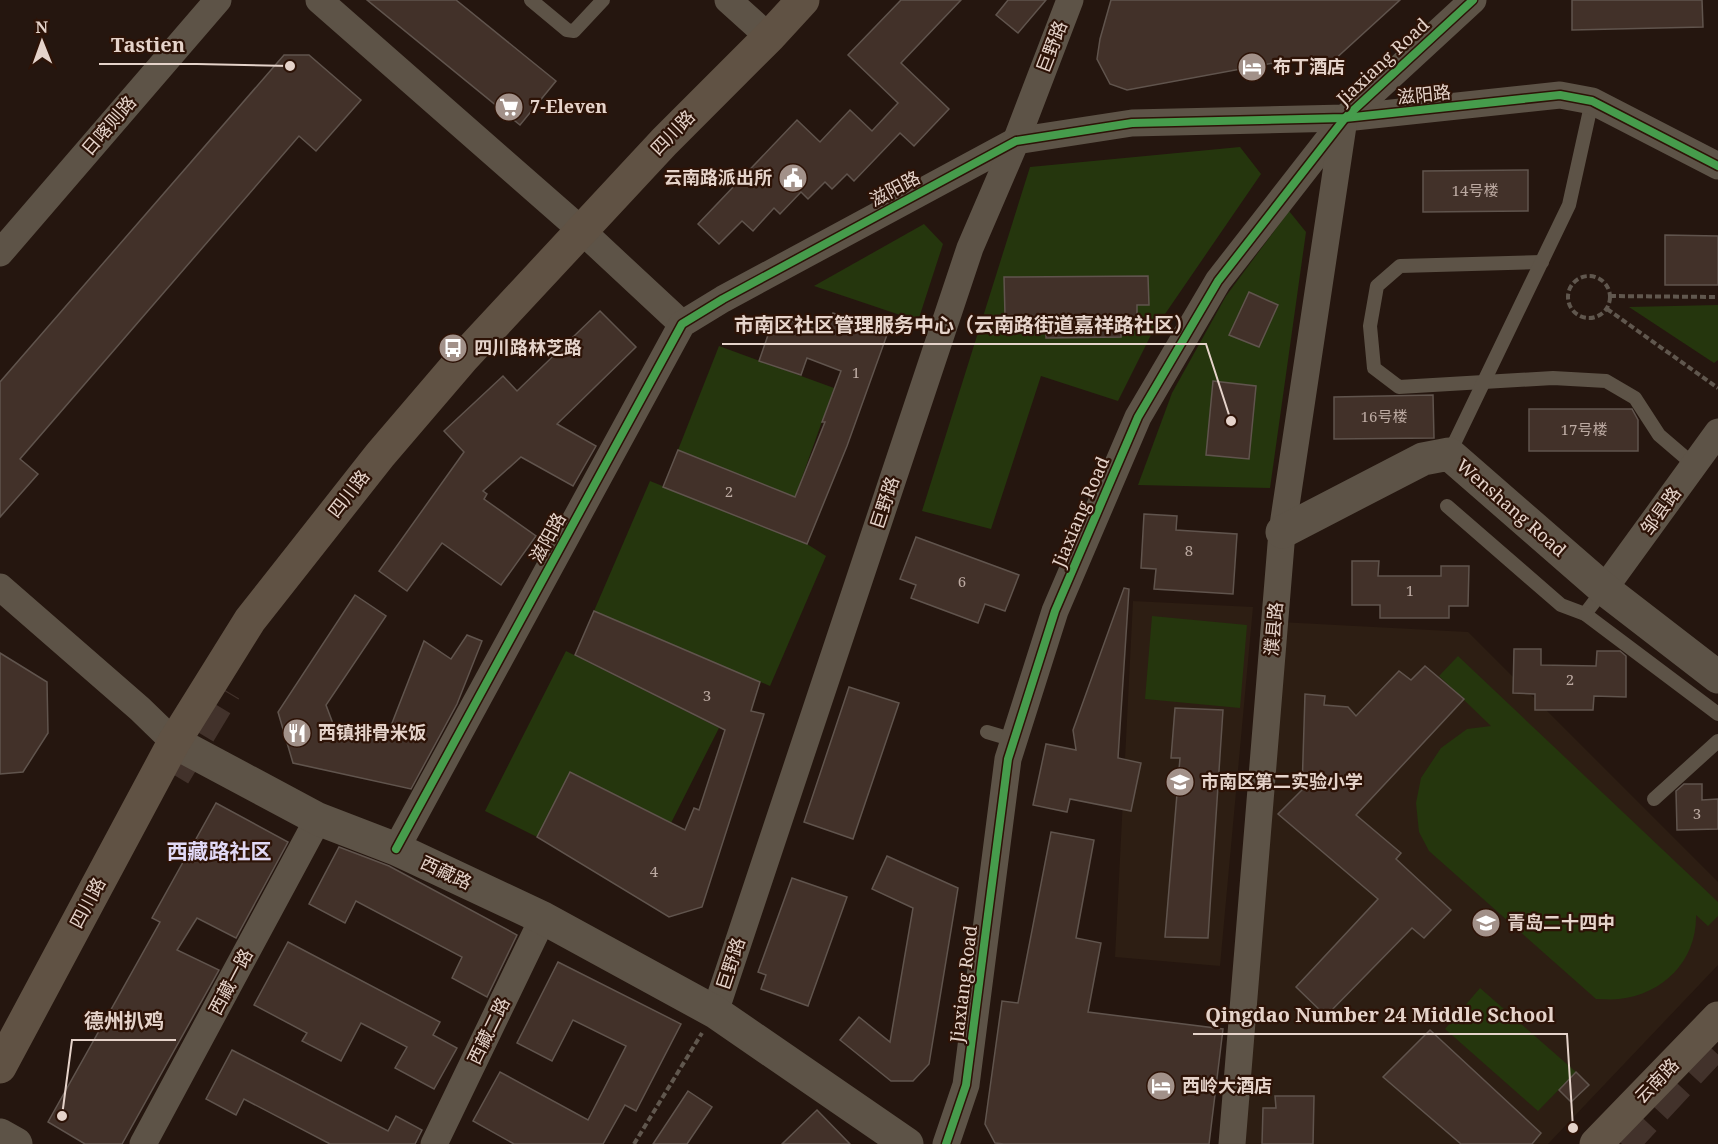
<svg xmlns="http://www.w3.org/2000/svg" width="1718" height="1144" font-family="'Noto Serif','Noto Sans SC',serif">
  <style>
    .education { fill: #2d1e13 }
    .green { fill: #25360d }
    .building { fill: #423129; stroke: #60544d; stroke-width: 1.5 }
    .lines { fill: none; stroke-linecap: round; stroke-linejoin: round }
    .trunk-tunnel { stroke: #42322b; stroke-width: 33; stroke-dasharray: 33 16; stroke-linecap: butt }
    .path { stroke: #60574e; stroke-width: 4; stroke-dasharray: 6 3; stroke-linecap: butt }
    .service { stroke: #5d5347; stroke-width: 14 }
    .minor { stroke: #5d5347; stroke-width: 27 }
    .tertiary { stroke: #5d5347; stroke-width: 33 }
    .secondary { stroke: #615446; stroke-width: 33 }
    .primary { stroke: #605244; stroke-width: 33 }
    .cycleway-casing { stroke: #2d1307; stroke-width: 11 }
    .cycleway { stroke: #469c4c; stroke-width: 8 }
    .labels { text-anchor: middle; stroke-width: 4.5; stroke-linejoin: round; paint-order: stroke }
    .number-label { font-size: 15px; fill: #bcaaa2 }
    .street-label { font-size: 18px; fill: #e5d3ca; stroke: #2d1307 }
    .poi-label { font-size: 18px; font-weight: bold; fill: #e5d3ca; stroke: #2d1307; text-anchor: start }
    .quarter-label { font-size: 21px; font-weight: bold; fill: #e1d9f6; stroke: #2d1307 }
    .leader { fill: none; stroke: #e5d3ca; stroke-width: 2 }
    .callout-dot { fill: #e5d3ca; stroke: #2d1307; stroke-width: 2 }
    .callout-label { font-size: 20px; text-anchor: middle; font-weight: bold; fill: #e5d3ca; stroke: #2d1307; stroke-width: 4.5; stroke-linejoin: round; paint-order: stroke }
  </style>
  <rect width="100%" height="100%" fill="#25160f"/>
  <g class="education">
    <path d="M1133 601 1253 607 1220 966 1115 957Z"/>
    <path d="M1280 622 1468 632 1718 882V965L1548 1144H1236Z"/>
  </g>
  <g class="green">
    <path d="M1240 147 1261 174 1152 333 1118 401 1041 376 991 529 922 511 1030 167Z"/>
    <path d="M1289 211 1306 232 1270 488 1138 485 1172 393 1226 296Z"/>
    <path d="M924 224 943 244 918 321 814 286Z"/>
    <path d="M1718 305V360L1714 363 1629 307Z"/>
    <path d="M719 346 834 388 795 497 678 450Z"/>
    <path d="M650 481 807 544 826 556 770 686 594 611Z"/>
    <path d="M1152 616 1247 625 1240 708 1145 699Z"/>
    <path d="M566 651 719 728 671 823 570 772 537 837 485 811Z"/>
    <path d="M1458 656 1718 902V916L1708 926 1696 915C1697 960 1664 994 1619 999 1612 1000 1604 999 1596 999L1429 851 1419 832 1416 803 1421 778 1441 748 1467 729 1491 726 1439 676Z"/>
    <path d="M1480 988 1576 1072 1538 1111 1445 1029Z"/>
  </g>
  <g class="building">
    <path d="M367 0H456L556 81 520 125Z"/>
    <path d="M901 0H961L901 63 949 109 914 146 900 133 854 181 847 174 832 189 825 182 808 199 801 192 780 214 774 208 753 231 742 221 719 244 698 224 797 120 820 142 850 110 872 131 898 103 848 55Z"/>
    <path d="M1008 0H1046L1018 33 996 15Z"/>
    <path d="M1111 0H1400L1333 61 1279 62 1127 90 1110 84 1097 59 1100 39Z"/>
    <path d="M1572 0H1702L1703 27 1572 30Z"/>
    <path d="M284 55H309L361 100 316 151 299 136 20 459 38 474 0 517V382Z"/>
    <path d="M1528 170V211L1423 212V171Z"/>
    <path d="M1665 235 1718 236V285H1665Z"/>
    <path d="M1148 276 1149 305H1137V319H1121V337L1046 338V330H1023V315H1005L1004 277Z"/>
    <path d="M1249 292 1278 305 1259 347 1229 335Z"/>
    <path d="M600 311 636 347 557 424 596 446 573 486 521 457 483 491 487 494 484 499 536 536 501 585 442 543 407 591 379 571 464 452 444 431 503 376 517 391Z"/>
    <path d="M833 313 888 332 847 446 807 544 663 487 678 450 795 497 825 422H822L841 371 807 358 801 375 759 361 775 315 826 333Z"/>
    <path d="M1213 381 1256 386 1249 459 1206 455Z"/>
    <path d="M1433 395 1434 438 1334 439V397Z"/>
    <path d="M1529 409H1632L1638 420V451H1529Z"/>
    <path d="M1144 514 1177 516 1176 530 1237 534 1233 594 1154 589 1156 569 1141 568Z"/>
    <path d="M916 537 1019 575 1005 611 985 604 978 623 911 598 916 585 900 579Z"/>
    <path d="M1352 561H1379L1378 576H1441V566H1469L1468 606H1449V618H1380V605H1352Z"/>
    <path d="M1124 588 1129 589 1118 758 1141 763 1131 811 1070 799 1067 812 1033 805 1046 744 1076 750 1073 730Z"/>
    <path d="M355 595 386 616 326 705 335 729 387 736 424 641 451 659 467 635 482 641 457 704 411 789 293 763 278 712Z"/>
    <path d="M594 611 760 682 751 711 764 714 702 907 669 917 537 837 570 772 685 830 694 808 699 810 725 730 575 655Z"/>
    <path d="M1514 649H1541V665L1596 666 1597 651H1620L1626 656V697L1594 696 1593 710H1535V694L1513 693Z"/>
    <path d="M0 653 47 682 48 733 23 772 0 774Z"/>
    <path d="M1425 666 1464 699 1356 815 1401 853 1396 859 1451 910 1424 938 1412 928 1326 1016 1296 987 1378 899 1278 814 1302 790 1305 694 1325 696 1324 705 1348 707 1356 716 1399 671 1411 680Z"/>
    <path d="M849 687 899 703 853 839 804 822Z"/>
    <path d="M1175 708 1223 710 1208 938 1165 937 1180 758H1171Z"/>
    <path d="M1684 784H1702V800L1718 799V829L1677 830 1676 791Z"/>
    <path d="M216 803 288 842 236 938 197 918 177 950 219 970 122 1144H85L48 1122 160 922 152 918Z"/>
    <path d="M1051 832 1094 840 1076 938 1101 943 1088 1012 1223 1029 1209 1144H1004L995 1143 985 1124 1002 1001 1018 1003Z"/>
    <path d="M339 847 389 866 517 935 487 997 452 978 462 957 356 901 345 923 309 904Z"/>
    <path d="M887 856 958 888 929 1064 913 1081H891L840 1040 859 1017 890 1042 913 908 872 889Z"/>
    <path d="M792 878 847 897 808 1006 761 989 766 975 758 972Z"/>
    <path d="M288 942 440 1022 433 1035 457 1048 434 1089 395 1068 407 1047 361 1023 341 1061 302 1041 307 1033 254 1005Z"/>
    <path d="M558 962 681 1024 636 1111 625 1105 603 1144H514L473 1121 500 1072 588 1120 626 1046 573 1020 552 1061 517 1043Z"/>
    <path d="M1430 1030 1541 1133 1532 1144H1461L1383 1077Z"/>
    <path d="M232 1050 388 1131 396 1116 422 1130 415 1144H330L244 1099 236 1115 206 1099Z"/>
    <path d="M1576 1072 1589 1085 1571 1102 1559 1090Z"/>
    <path d="M688 1091 712 1107 687 1144H653Z"/>
    <path d="M1275 1096H1314L1313 1144H1262L1263 1108H1276Z"/>
    <path d="M817 1110 850 1144H782Z"/>
  </g>
  <g class="lines">
    <g class="trunk-tunnel">
      <path d="M174 775 225 690"/>
      <path d="M1622 1144 1718 1041"/>
    </g>
    <g class="path">
      <circle cx="1589" cy="297" r="21"/>
      <path d="M1610 296 1718 297"/>
      <path d="M1607 309 1718 388"/>
      <path d="M634 1144 702 1033"/>
    </g>
    <g class="service">
      <path d="M531 0 567 30 574 31 603 0"/>
      <path d="M1542 262 1400 266 1377 286 1370 326 1374 368 1399 387 1553 378 1606 381 1635 398 1659 435 1694 465"/>
      <path d="M1449 454 1569 205 1592 101"/>
      <path d="M1447 506 1561 605 1585 614 1604 589"/>
      <path d="M1585 614 1718 714"/>
      <path d="M987 732 1014 740"/>
      <path d="M1654 799 1718 741"/>
    </g>
    <g class="minor">
      <path d="M319 0 581 230 682 324"/>
      <path d="M728 0 769 37"/>
      <path d="M0 253 218 0"/>
      <path d="M0 587 140 709 174 742"/>
      <path d="M1604 589 1718 432"/>
      <path d="M396 849 682 324 723 299 1016 141 1132 123 1345 118 1560 95 1592 101 1718 166"/>
      <path d="M715 1012 970 248 1016 141 1070 0"/>
      <path d="M143 1144 318 819"/>
      <path d="M434 1144 543 918"/>
      <path d="M946 1144 966 1085 1008 759 1055 611 1138 417 1218 281 1345 118 1473 0"/>
      <path d="M1232 1144 1282 532 1344 119"/>
    </g>
    <g class="tertiary">
      <path d="M1282 532 1423 459 1449 454 1604 589 1718 677"/>
      <path d="M174 742 318 819 396 849 543 918 715 1012 907 1144"/>
      <path d="M0 1135 16 1144"/>
    </g>
    <path class="secondary" d="M1596 1144 1718 1018"/>
    <path class="primary" d="M0 1067 174 742 250 620 380 455 463 358 664 142 769 37 803 0"/>
    <g class="cycleway-casing">
      <g id="cycleway">
        <path d="M396 849 682 324 723 299 1016 141 1132 123 1345 118 1560 95 1592 101 1718 166"/>
        <path d="M946 1144 966 1085 1008 759 1055 611 1138 417 1218 281 1345 118 1473 0"/>
      </g>
    </g>
    <use href="#cycleway" class="cycleway"/>
  </g>
  <defs>
    <g id="hotel-disc" transform="scale(1.5)"><circle r="9.5" fill="#a29189" stroke="#2d1307"/><path d="M-6-4.5h1.5V1H6V5H4.5V3h-9V5H-6ZM-4 0a1.8 1.8 0 1 1 3.6 0ZM.5 0V-2.5h3Q6-2.5 6 0Z" fill="#fff"/></g>
    <g id="supermarket-disc" transform="scale(1.5)"><circle r="9.5" fill="#a29189" stroke="#2d1307"/><path d="M-6-5.5h2.5l.6 2H6L4.5 2H-2.5L-4.4-4H-6ZM-1.5 3.2a1.3 1.3 0 1 0 .1 0ZM3 3.2a1.3 1.3 0 1 0 .1 0Z" fill="#fff"/></g>
    <g id="civic-disc" transform="scale(1.5)"><circle r="9.5" fill="#a29189" stroke="#2d1307"/><path d="M-.6-6.5H3V-4.5H.6V-3L4-1V1h2V6H-6V1h2V-1L-.6-3ZM-1.2 2.5V6h2.4V2.5Z" fill="#fff"/></g>
    <g id="bus-disc" transform="scale(1.5)"><circle r="9.5" fill="#a29189" stroke="#2d1307"/><path d="M-5-6H5V4H4V6H2V4H-2V6H-4V4H-5ZM-3.5-4V0h7V-4ZM-3.5 1.2v1.5H-2V1.2ZM2 1.2v1.5H3.5V1.2Z" fill="#fff"/></g>
    <g id="restaurant-disc" transform="scale(1.5)"><circle r="9.5" fill="#a29189" stroke="#2d1307"/><path d="M-5-6h1v4h1v-4h1v4h1v-4h1v5L-1.5 .5V6h-2V.5L-5-1ZM5-6V6H3V1.5H1.5Q1.5-4 5-6Z" fill="#fff"/></g>
    <g id="school-disc" transform="scale(1.5)"><circle r="9.5" fill="#a29189" stroke="#2d1307"/><path d="M0-5L7-2L0 1L-7-2ZM-4 1L0 2.5L4 1V4Q0 6-4 4Z" fill="#fff"/></g>
  </defs>
  <g fill-rule="evenodd">
    <use href="#hotel-disc" x="1252" y="67"/>
    <use href="#supermarket-disc" x="509" y="107"/>
    <use href="#civic-disc" x="793" y="178"/>
    <use href="#bus-disc" x="453" y="348"/>
    <use href="#restaurant-disc" x="297" y="733"/>
    <use href="#school-disc" x="1180" y="782"/>
    <use href="#school-disc" x="1486" y="923"/>
    <use href="#hotel-disc" x="1161" y="1086"/>
  </g>
  <g class="labels">
    <g class="number-label">
      <text x="1475" y="196">14号楼</text>
      <text x="856" y="378">1</text>
      <text x="1384" y="422">16号楼</text>
      <text x="1584" y="435">17号楼</text>
      <text x="729" y="497">2</text>
      <text x="1189" y="556">8</text>
      <text x="962" y="587">6</text>
      <text x="1410" y="596">1</text>
      <text x="1570" y="685">2</text>
      <text x="707" y="701">3</text>
      <text x="1697" y="819">3</text>
      <text x="654" y="877">4</text>
    </g>
    <g class="street-label">
      <text transform="translate(1052 47) rotate(-69)" y="6">巨野路</text>
      <text transform="translate(1383 62) rotate(-43)" y="6">Jiaxiang Road</text>
      <text transform="translate(1424 95) rotate(-6)" y="6">滋阳路</text>
      <text transform="translate(109 126) rotate(-49)" y="6">日喀则路</text>
      <text transform="translate(673 133) rotate(-46)" y="6">四川路</text>
      <text transform="translate(895 189) rotate(-28)" y="6">滋阳路</text>
      <text transform="translate(349 494) rotate(-52)" y="6">四川路</text>
      <text transform="translate(885 503) rotate(-72)" y="6">巨野路</text>
      <text transform="translate(1511 508) rotate(41)" y="6">Wenshang Road</text>
      <text transform="translate(1661 511) rotate(-54)" y="6">邹县路</text>
      <text transform="translate(1081 512) rotate(-67)" y="6">Jiaxiang Road</text>
      <text transform="translate(548 538) rotate(-61)" y="6">滋阳路</text>
      <text transform="translate(1274 629) rotate(-85)" y="6">濮县路</text>
      <text transform="translate(446 873) rotate(25)" y="6">西藏路</text>
      <text transform="translate(88 903) rotate(-62)" y="6">四川路</text>
      <text transform="translate(731 964) rotate(-72)" y="6">巨野路</text>
      <text transform="translate(231 982) rotate(-62)" y="6">西藏一路</text>
      <text transform="translate(964 984) rotate(-83)" y="6">Jiaxiang Road</text>
      <text transform="translate(489 1031) rotate(-64)" y="6">西藏二路</text>
      <text transform="translate(1657 1081) rotate(-46)" y="6">云南路</text>
    </g>
    <g class="poi-label">
      <text x="1273" y="73">布丁酒店</text>
      <text x="530" y="113">7-Eleven</text>
      <text x="772" y="184" text-anchor="end">云南路派出所</text>
      <text x="474" y="354">四川路林芝路</text>
      <text x="318" y="739">西镇排骨米饭</text>
      <text x="1201" y="788">市南区第二实验小学</text>
      <text x="1507" y="929">青岛二十四中</text>
      <text x="1182" y="1092">西岭大酒店</text>
    </g>
    <g class="quarter-label">
      <text x="219" y="859">西藏路社区</text>
    </g>
  </g>
  <path class="leader" d="M290 66L197 64H99M1231 421L1206 344H722M1573 1128L1567 1034H1193M62 1116L72 1040H176"/>
  <g class="callout-dot">
    <circle cx="290" cy="66" r="6"/>
    <circle cx="1231" cy="421" r="6"/>
    <circle cx="1573" cy="1128" r="6"/>
    <circle cx="62" cy="1116" r="6"/>
  </g>
  <g class="callout-label">
    <text x="148" y="52">Tastien</text>
    <text x="964" y="332">市南区社区管理服务中心（云南路街道嘉祥路社区）</text>
    <text x="1380" y="1022">Qingdao Number 24 Middle School</text>
    <text x="124" y="1028">德州扒鸡</text>
  </g>
  <g transform="translate(42 42) rotate(359)" stroke="#2d1307" stroke-width="4.5" paint-order="stroke">
  <path d="M0-4.5L10 22L0 15L-10 22Z" fill="#e5d3ca"/>
  <text y="-9" font-size="16" font-weight="bold" text-anchor="middle" fill="#e5d3ca">N</text>
  </g>
</svg>
